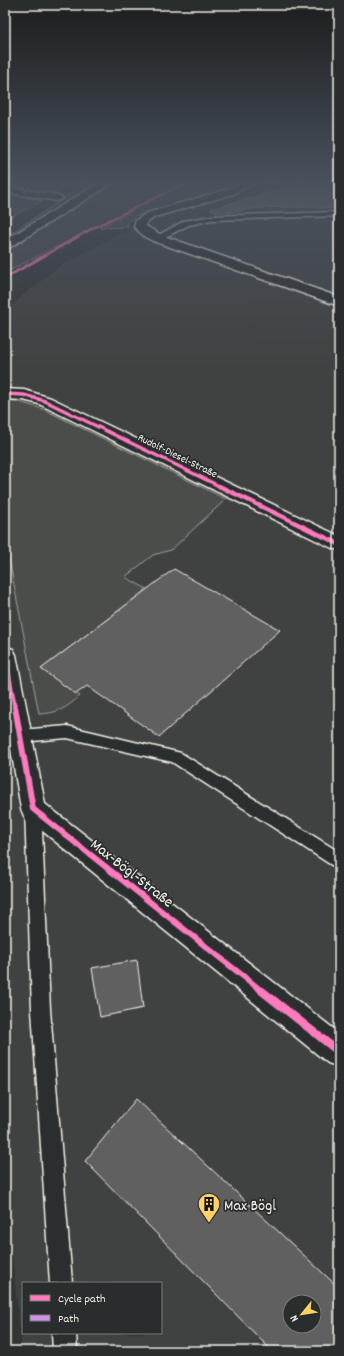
<svg xmlns="http://www.w3.org/2000/svg" width="344" height="1356" font-family="Dekko,sans-serif">
  <style>
    .built { fill: #404242; fill-rule: evenodd }
    .green { fill: #4b4d4c; stroke: #a09f9a }
    .water { fill: #727370; stroke: #a6a5a0 }
    .building { fill: #5f605f; stroke: #f4f1e8; fill-rule: evenodd }
    .lines { fill: none; stroke-linecap: round; stroke-linejoin: round }
    .lane-casing { stroke: #f4f1e8; stroke-width: 3 }
    .street-casing { stroke: #f4f1e8; stroke-width: 3 }
    .secondary-casing { stroke: #f4f1e8; stroke-width: 3 }
    .lane { fill: #2a2d2e; fill-rule: evenodd }
    .street { fill: #2a2d2e; fill-rule: evenodd }
    .secondary { fill: #2a2d2e; fill-rule: evenodd }
    .quiet { stroke: #ce8fe9; stroke-width: 2; stroke-dasharray: 4.5 2; stroke-linecap: butt }
    .cycleway-far4-casing { stroke: #2a2d2e; stroke-width: 4.5 }
    .cycleway-far3-casing { stroke: #2a2d2e; stroke-width: 5.5 }
    .cycleway-far2-casing { stroke: #2a2d2e; stroke-width: 7 }
    .cycleway-far1-casing { stroke: #2a2d2e; stroke-width: 8 }
    .cycleway-casing { stroke: #2a2d2e; stroke-width: 10 }
    .cycleway-far4 { stroke: #fd7abc; stroke-width: 3 }
    .cycleway-far3 { stroke: #fd7abc; stroke-width: 3.5 }
    .cycleway-far2 { stroke: #fd7abc; stroke-width: 4.5 }
    .cycleway-far1 { stroke: #fd7abc; stroke-width: 6 }
    .cycleway { stroke: #fd7abc; stroke-width: 8 }
    .labels { text-anchor: middle; stroke-width: 3.5; stroke-linejoin: round; paint-order: stroke }
    .far-street-label { font-size: 11px; fill: #f4f1e8; stroke: #2a2d2e }
    .near-street-label { font-size: 16px; fill: #f4f1e8; stroke: #2a2d2e }
    .near-poi-label { font-size: 16px; fill: #f4f1e8; stroke: #2a2d2e; text-anchor: start }
  </style>
  <rect width="100%" height="100%" fill="#323535"/>
  <filter id="ink" filterUnits="userSpaceOnUse"><feTurbulence type="fractalNoise" baseFrequency=".025" numOctaves="2"/><feDisplacementMap in="SourceGraphic" scale="8" xChannelSelector="R" yChannelSelector="G"/><feConvolveMatrix kernelMatrix="1 2 1 2 8 2 1 2 1" color-interpolation-filters="sRGB"/></filter>
  <g filter="url(#ink)">
    <path class="built" d="M274 180H339V1351H22L5 1187V310L58 267 114 236 173 213 216 201 258 188ZM23 1283H161V1333H23ZM290 1302H314V1326H290Z"/>
    <g class="green">
      <path d="M5 180H33L22 189 5 186Z"/>
      <path d="M42 180H80C63 190 54 197 34 191Z"/>
      <path d="M96 180H101L5 240V237L77 190Z"/>
      <path d="M124 180H193L166 190 5 273V251L62 214Z"/>
      <path d="M203 180H245L229 188 135 216 128 222 127 227 100 228 172 191Z"/>
      <path d="M18 194 42 201 5 220V211L11 208 5 201V195L13 197Z"/>
      <path d="M10 402H19L43 409 226 499 171 550 153 555 125 577 147 589 41 669 80 696C65 709 58 713 39 714L5 538V403Z"/>
    </g>
    <path class="water" d="M313 180 339 186V209C308 207 274 206 244 210 233 212 220 216 211 209Z"/>
    <g class="building">
      <path d="M174 569 280 630 159 737 87 686 76 694 41 669Z"/>
      <path d="M137 960 143 1008 100 1017 92 968Z"/>
      <path d="M136 1099 339 1288V1351H272L85 1161ZM290 1302H314V1326H290Z"/>
    </g>
    <g class="lines">
      <g class="lane-casing">
        <g id="lane">
          <path d="M339 212V216L212 220 189 225 160 240H154L153 238 184 221 212 216Z"/>
          <path d="M67 726 181 753 339 852V868L333 866 172 762 67 738 21 742 16 740 14 736 16 732 21 730Z"/>
          <path d="M33 802 39 804 41 809 50 1010 72 1283H50L32 1010 25 809 27 804Z"/>
          <path d="M52 1333H76L77 1351H53Z"/>
        </g>
      </g>
      <g class="street-casing">
        <g id="street">
          <path d="M246 180H260L233 194 155 217 146 223V226L161 235 339 297V306L153 241 145 237 134 227 136 220 147 213 225 190Z"/>
          <path d="M5 186 57 195 63 198 57 201 5 192Z"/>
          <path d="M5 389 24 390 51 398 339 536V550L332 548 39 404 23 400 5 399Z"/>
          <path d="M5 647 13 649 16 655 45 804 339 1033V1067L328 1063 24 816 21 809 5 713Z"/>
        </g>
      </g>
      <g class="secondary-casing">
        <path id="secondary" d="M104 180H117L9 248 5 249V240Z"/>
      </g>
      <use href="#lane" class="lane"/>
      <use href="#street" class="street"/>
      <use href="#secondary" class="secondary"/>
      <path class="quiet" d="M24 192 37 180"/>
      <g class="cycleway-far4-casing">
        <path id="cycleway-far4" d="M5 278 93 228 180 186 199 180"/>
      </g>
      <g class="cycleway-far3-casing">
        <path id="cycleway-far3" d="M5 394 24 395 45 401 221 487"/>
      </g>
      <g class="cycleway-far2-casing">
        <g id="cycleway-far2">
          <path d="M219 486 339 544"/>
          <path d="M5 655 15 708"/>
        </g>
      </g>
      <g class="cycleway-far1-casing">
        <path id="cycleway-far1" d="M15 707 33 809 263 992"/>
      </g>
      <g class="cycleway-casing">
        <path id="cycleway" d="M262 991 339 1052"/>
      </g>
      <use href="#cycleway-far4" class="cycleway-far4"/>
      <use href="#cycleway-far3" class="cycleway-far3"/>
      <use href="#cycleway-far2" class="cycleway-far2"/>
      <use href="#cycleway-far1" class="cycleway-far1"/>
      <use href="#cycleway" class="cycleway"/>
    </g>
  </g>
  <linearGradient id="sky" x2="0" y2="1"><stop stop-color="#1c1d1d"/><stop offset="0.49" stop-color="#49515c"/><stop offset="1" stop-color="#49515c" stop-opacity="0"/></linearGradient>
  <rect width="344" height="370" fill="url(#sky)"/>
  <defs>
    <g id="building-pin" transform="scale(1.15)"><path d="M0 17L-7.5 6A9.5 9.5 0 1 1 7.5 6Z" fill="#ffd166" stroke="#2a2d2e"/><path d="M-4-6H4V6H1V3H-1V6H-4ZM-2.5-4.3h1.7v1.8h-1.7ZM.8-4.3h1.7v1.8H.8ZM-2.5-1h1.7V.8h-1.7ZM.8-1h1.7V.8H.8Z" fill="#111"/></g>
  </defs>
  <g fill-rule="evenodd">
    <use href="#building-pin" x="209" y="1204"/>
  </g>
  <g class="labels">
    <g class="far-street-label">
      <text transform="translate(178 455) rotate(26)" y="4">Rudolf-Diesel-Straße</text>
    </g>
    <g class="near-street-label">
      <text transform="translate(133 872) rotate(38)" y="6">Max-Bögl-Straße</text>
    </g>
    <g class="near-poi-label">
      <text x="224" y="1210">Max Bögl</text>
    </g>
  </g>
  <rect width="344" height="1356" fill="none" stroke="#2a2d2e" stroke-width="20"/>
  <rect x="10" y="10" width="324" height="1336" fill="none" stroke="#f4f1e8" stroke-width="1.5" filter="url(#ink)"/>
  <rect x="22" y="1282" width="140" height="52" fill="#2a2d2e" stroke="#7b7b78"/>
  <rect x="30" y="1295" width="20" height="6" fill="#fd7abc" stroke="#7b7b78"/>
  <text x="58" y="1302" font-size="12" fill="#f4f1e8">Cycle path</text>
  <rect x="30" y="1315" width="20" height="6" fill="#ce8fe9" stroke="#7b7b78"/>
  <text x="58" y="1322" font-size="12" fill="#f4f1e8">Path</text>
  <g transform="translate(302 1314) rotate(240)"><circle r="19" fill="#2a2d2e" stroke="#7b7b78"/>
  <path d="M0-3L7 15L0 10L-7 15Z" fill="#ffd166"/>
  <text y="-6" font-size="11" font-weight="bold" text-anchor="middle" fill="#f4f1e8">N</text>
  </g>
</svg>
